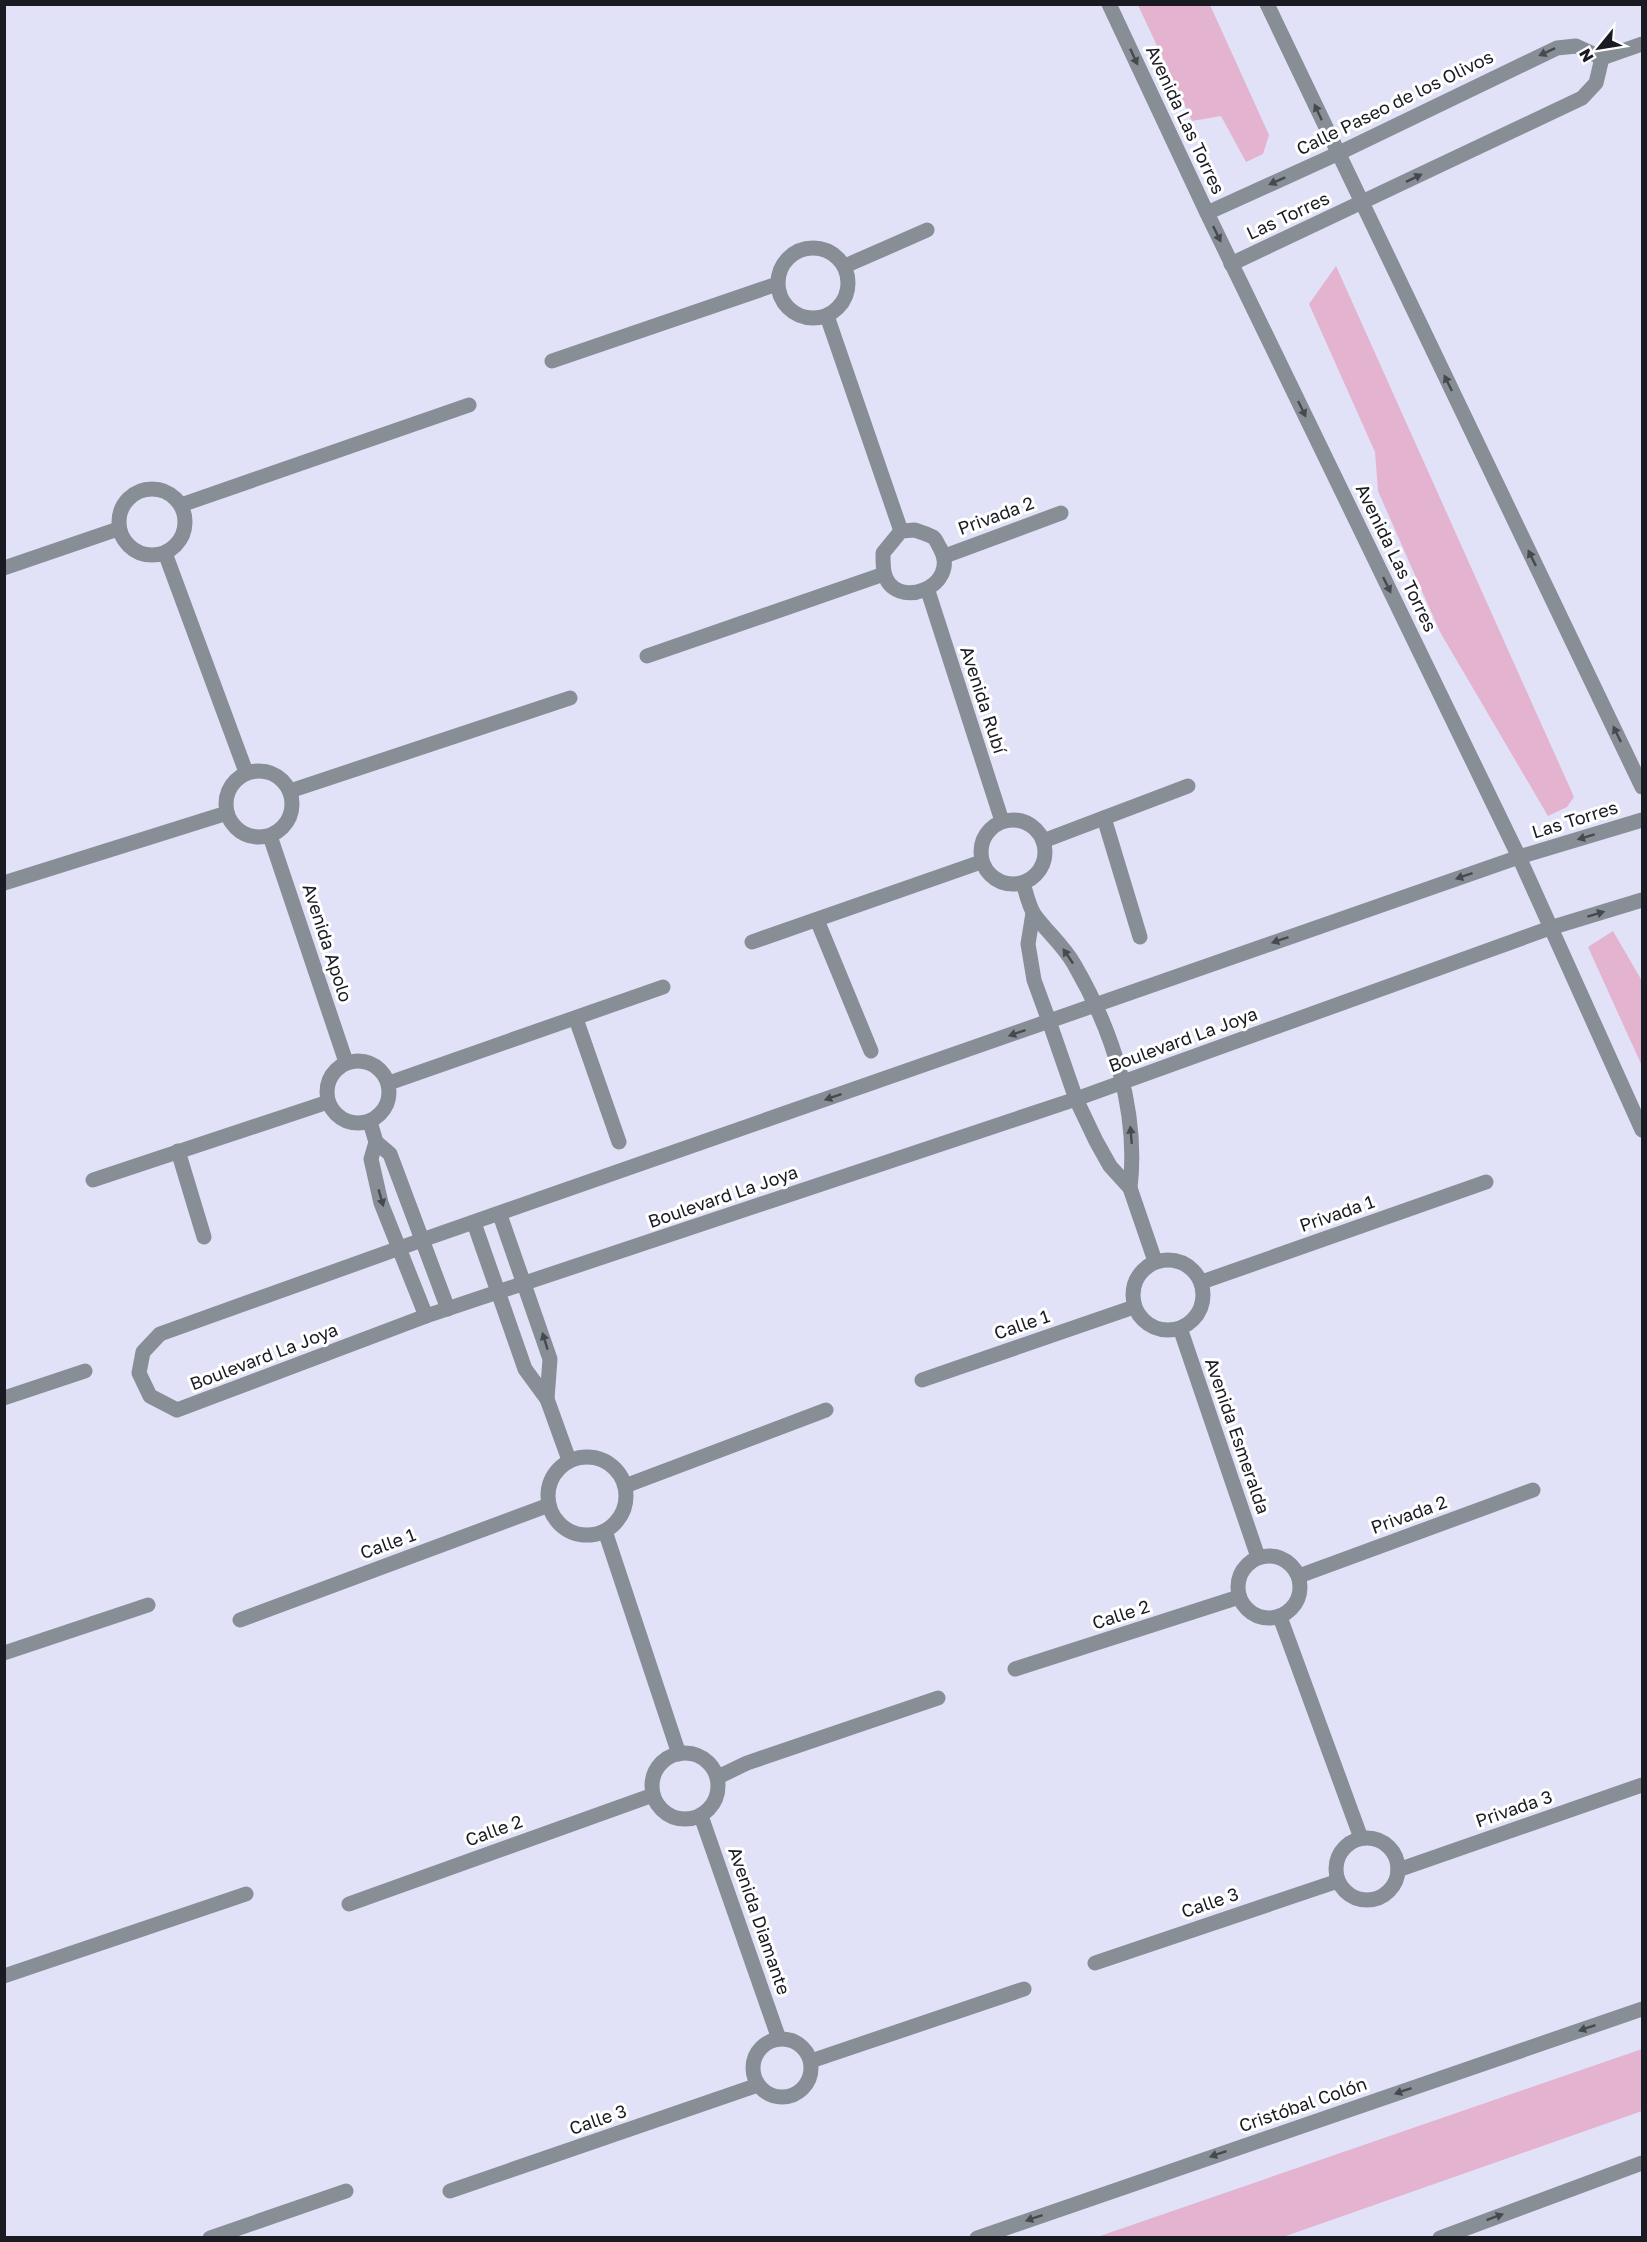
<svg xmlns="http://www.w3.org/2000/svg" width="1647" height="2242" font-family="'Golos Text',sans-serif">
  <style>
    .grass { fill: #e3b3d0 }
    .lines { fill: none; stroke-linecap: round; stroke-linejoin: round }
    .minor { stroke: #888e95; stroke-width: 15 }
    .tertiary { stroke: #888e95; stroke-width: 15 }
    .oneway { fill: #464950 }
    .labels { text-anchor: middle; stroke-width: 6; stroke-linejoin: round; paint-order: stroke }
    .street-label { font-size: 18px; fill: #1a1b22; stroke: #fff }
  </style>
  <rect width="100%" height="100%" fill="#e1e2f7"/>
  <g class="grass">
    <path d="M1138 5H1210L1269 135 1263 154 1246 162 1221 116 1192 121Z"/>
    <path d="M1336 266 1574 797 1567 807 1548 816 1440 632 1378 491 1375 452 1309 304Z"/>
    <path d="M1613 931 1642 981V1066L1588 947Z"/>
    <path d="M1642 2049V2111L1283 2237H1097Z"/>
  </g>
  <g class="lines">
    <g class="minor">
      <path d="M1207 213 1337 154 1557 48 1576 46 1602 58 1642 44"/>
      <circle cx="813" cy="283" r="35"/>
      <path d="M1231 264 1582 98 1596 83 1602 58"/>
      <path d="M845 266 927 230"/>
      <path d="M827 316 901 531"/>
      <path d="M552 361 777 284"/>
      <circle cx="152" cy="522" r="33"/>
      <path d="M181 505 469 405"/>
      <path d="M915 530C920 532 928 534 933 537 936 539 938 545 940 548 962 587 893 613 884 572 883 566 883 559 883 553L901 531Z"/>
      <path d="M165 553 246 772"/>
      <path d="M945 556 1061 513"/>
      <path d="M4 568 118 529"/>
      <path d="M928 591 1002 821"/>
      <path d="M647 656 884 574"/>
      <circle cx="259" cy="804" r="33"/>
      <path d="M290 791 570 698"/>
      <path d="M1104 818 1140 937"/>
      <path d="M1642 820 1519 857 422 1240 160 1334 143 1352 139 1373 150 1396 177 1410 426 1316 1076 1099 1550 928 1642 900"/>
      <circle cx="1013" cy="852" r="32"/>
      <path d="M270 836 346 1062"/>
      <path d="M1043 841 1188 786"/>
      <path d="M4 883 227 813"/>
      <path d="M1023 883C1026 893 1029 906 1034 914 1046 931 1063 945 1074 964 1113 1031 1139 1111 1130 1188"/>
      <path d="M1033 913 1028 944 1034 980 1049 1021 1076 1099 1096 1141 1110 1166 1130 1188 1155 1261"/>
      <path d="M817 920 871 1051"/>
      <path d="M752 942 981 862"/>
      <path d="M576 1019 619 1142"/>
      <circle cx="358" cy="1092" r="31"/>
      <path d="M389 1083 663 987"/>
      <path d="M370 1122 376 1142 390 1154 448 1309"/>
      <path d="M376 1142 371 1159 381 1203 426 1316"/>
      <path d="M178 1151 204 1237"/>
      <path d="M93 1180 328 1102"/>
      <path d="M500 1215 550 1359 547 1399"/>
      <path d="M474 1223 525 1369 547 1399 569 1460"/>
      <circle cx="1168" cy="1295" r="35"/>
      <path d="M1202 1282 1486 1182"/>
      <path d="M1180 1328 1258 1557"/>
      <path d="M922 1380 1134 1307"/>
      <path d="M4 1398 85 1371"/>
      <circle cx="587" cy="1496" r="39"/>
      <path d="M625 1486 826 1410"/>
      <path d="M605 1531 679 1754"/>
      <circle cx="1269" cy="1587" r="31"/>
      <path d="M1299 1576 1533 1490"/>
      <path d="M1280 1617 1361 1838"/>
      <path d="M240 1620 549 1505"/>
      <path d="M4 1653 148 1605"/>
      <path d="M1015 1669 1239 1597"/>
      <circle cx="685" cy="1786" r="33"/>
      <path d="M718 1777 747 1763 938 1698"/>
      <path d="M701 1816 779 2039"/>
      <circle cx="1367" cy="1869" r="31"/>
      <path d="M1398 1870 1642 1785"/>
      <path d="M349 1904 653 1795"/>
      <path d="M1095 1963 1338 1881"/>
      <path d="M4 1976 246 1894"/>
      <circle cx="782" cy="2068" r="29"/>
      <path d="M811 2061 1024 1989"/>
      <path d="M450 2191 758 2085"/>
      <path d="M210 2238 346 2191"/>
    </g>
    <g class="tertiary">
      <path d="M1109 4 1207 213 1519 857 1642 1130"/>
      <path d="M1267 4 1642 787"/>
      <path d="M977 2238 1642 2009"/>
      <path d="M1440 2238 1642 2163"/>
    </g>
  </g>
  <defs><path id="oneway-solid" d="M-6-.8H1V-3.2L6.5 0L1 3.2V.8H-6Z" transform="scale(1.5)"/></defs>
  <g class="oneway">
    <use href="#oneway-solid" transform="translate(1547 52) rotate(155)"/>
    <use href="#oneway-solid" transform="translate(1134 57) rotate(65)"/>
    <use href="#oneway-solid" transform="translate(1318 112) rotate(-115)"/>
    <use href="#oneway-solid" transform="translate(1414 178) rotate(-26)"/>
    <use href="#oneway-solid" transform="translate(1277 181) rotate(156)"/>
    <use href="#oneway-solid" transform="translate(1217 234) rotate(64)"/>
    <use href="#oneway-solid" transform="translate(1448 383) rotate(-116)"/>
    <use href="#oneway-solid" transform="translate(1302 409) rotate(64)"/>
    <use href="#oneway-solid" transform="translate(1532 558) rotate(-116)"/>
    <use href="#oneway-solid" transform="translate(1387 585) rotate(64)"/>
    <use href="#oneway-solid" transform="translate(1617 734) rotate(-116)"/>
    <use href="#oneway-solid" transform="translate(1586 837) rotate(163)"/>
    <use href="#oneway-solid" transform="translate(1464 876) rotate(161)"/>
    <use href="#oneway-solid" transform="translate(1596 914) rotate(-17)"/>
    <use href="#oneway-solid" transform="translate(1280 940) rotate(161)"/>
    <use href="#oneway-solid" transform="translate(1068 956) rotate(-124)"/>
    <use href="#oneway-solid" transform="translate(1017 1033) rotate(161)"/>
    <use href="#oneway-solid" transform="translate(833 1097) rotate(161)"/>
    <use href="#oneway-solid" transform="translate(1131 1135) rotate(-95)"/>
    <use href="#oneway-solid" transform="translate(381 1198) rotate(74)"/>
    <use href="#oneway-solid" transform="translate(545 1341) rotate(-107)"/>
    <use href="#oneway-solid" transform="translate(1587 2028) rotate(161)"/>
    <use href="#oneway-solid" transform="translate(1403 2091) rotate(161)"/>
    <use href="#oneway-solid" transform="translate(1218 2154) rotate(161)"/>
    <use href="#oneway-solid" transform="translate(1495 2217) rotate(-20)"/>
    <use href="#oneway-solid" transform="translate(1034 2218) rotate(161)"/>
  </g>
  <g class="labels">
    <g class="street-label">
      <text transform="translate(1395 103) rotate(-26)" y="6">Calle Paseo de los Olivos</text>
      <text transform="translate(1185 120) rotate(65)" y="6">Avenida Las Torres</text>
      <text transform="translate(1288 216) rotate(-25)" y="6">Las Torres</text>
      <text transform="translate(996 516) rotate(-20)" y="6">Privada 2</text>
      <text transform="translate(1396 558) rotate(64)" y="6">Avenida Las Torres</text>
      <text transform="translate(983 700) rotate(72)" y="6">Avenida Rubí</text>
      <text transform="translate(1575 820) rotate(-17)" y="6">Las Torres</text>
      <text transform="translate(327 943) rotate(72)" y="6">Avenida Apolo</text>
      <text transform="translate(1183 1040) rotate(-20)" y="6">Boulevard La Joya</text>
      <text transform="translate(723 1197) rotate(-19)" y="6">Boulevard La Joya</text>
      <text transform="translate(1337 1214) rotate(-19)" y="6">Privada 1</text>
      <text transform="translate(1022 1325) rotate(-19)" y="6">Calle 1</text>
      <text transform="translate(264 1357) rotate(-21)" y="6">Boulevard La Joya</text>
      <text transform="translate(1237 1436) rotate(71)" y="6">Avenida Esmeralda</text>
      <text transform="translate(1409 1515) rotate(-20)" y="6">Privada 2</text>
      <text transform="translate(388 1544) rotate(-20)" y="6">Calle 1</text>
      <text transform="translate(1121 1615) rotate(-18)" y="6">Calle 2</text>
      <text transform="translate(1514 1809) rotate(-19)" y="6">Privada 3</text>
      <text transform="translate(494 1831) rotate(-20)" y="6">Calle 2</text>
      <text transform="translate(1210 1903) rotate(-19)" y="6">Calle 3</text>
      <text transform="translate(759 1921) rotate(71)" y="6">Avenida Diamante</text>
      <text transform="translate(1303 2105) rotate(-19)" y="6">Cristóbal Colón</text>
      <text transform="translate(598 2120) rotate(-19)" y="6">Calle 3</text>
    </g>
  </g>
  <rect width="1647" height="2242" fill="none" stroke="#1a1b22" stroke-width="12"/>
  <g transform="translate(1599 48) rotate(240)" stroke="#ffffff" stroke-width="4.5" paint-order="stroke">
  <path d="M0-4.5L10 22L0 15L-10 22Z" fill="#1a1b22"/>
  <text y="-9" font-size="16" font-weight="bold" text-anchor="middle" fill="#1a1b22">N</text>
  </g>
</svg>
